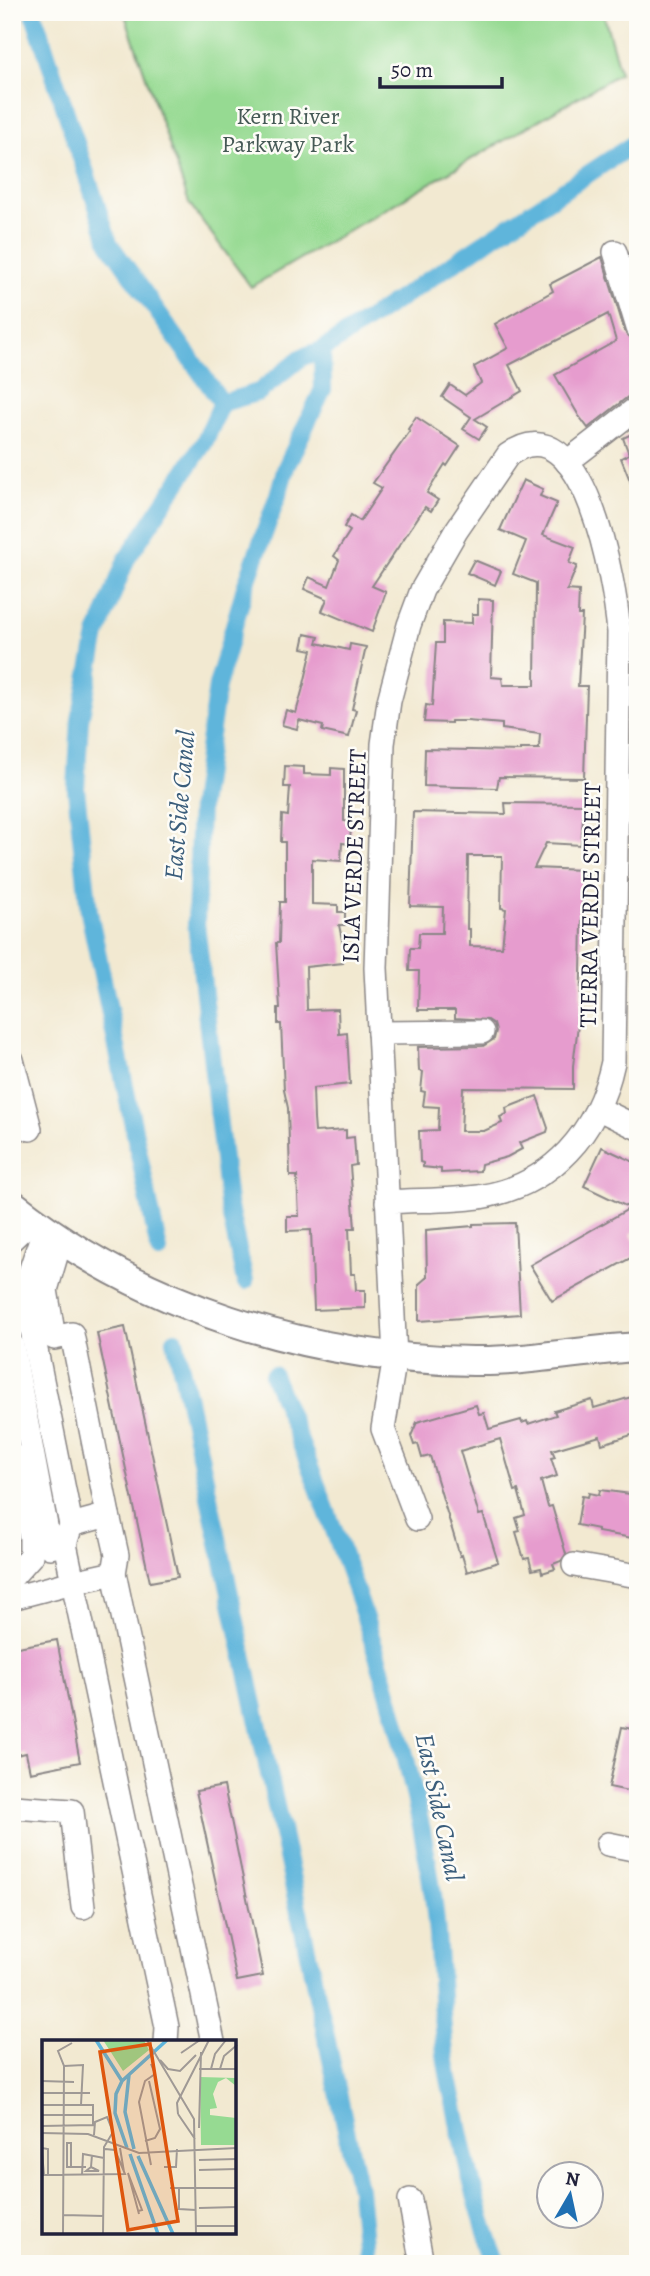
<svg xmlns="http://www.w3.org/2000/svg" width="650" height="2276" font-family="Alegreya,serif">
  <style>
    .green { fill: #96da92; stroke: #5c7e66; stroke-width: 2 }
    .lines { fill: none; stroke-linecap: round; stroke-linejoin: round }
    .canal { stroke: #5eb5db; stroke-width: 18 }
    .building { fill: #e69cce; fill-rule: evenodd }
    .minor-casing { stroke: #8a8686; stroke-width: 26 }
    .major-casing { stroke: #8a8686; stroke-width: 32 }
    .minor { stroke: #fff; stroke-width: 23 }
    .major { stroke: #fff; stroke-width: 28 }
    .labels { text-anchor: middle; stroke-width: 5; stroke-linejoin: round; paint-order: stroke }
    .park-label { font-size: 24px; fill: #455955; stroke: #fdfcf7 }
    .street-label { font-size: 24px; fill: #22223b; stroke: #fdfcf7 }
    .water-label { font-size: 26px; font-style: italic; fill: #3a5d7b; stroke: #fdfcf7 }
    .inset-river { fill: none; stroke: #5eb5db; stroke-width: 3.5 }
    .inset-road { fill: none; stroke: #9f9995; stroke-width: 2 }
    .view { fill: #de560e; fill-opacity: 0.15; stroke: #de560e; stroke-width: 3.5 }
    .inset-edge { fill: none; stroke: #22223b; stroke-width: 3.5 }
  </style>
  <rect width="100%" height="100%" fill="#fdfcf7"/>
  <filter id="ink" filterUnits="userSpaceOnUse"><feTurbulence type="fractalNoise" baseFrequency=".0143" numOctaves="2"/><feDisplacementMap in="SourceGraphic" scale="14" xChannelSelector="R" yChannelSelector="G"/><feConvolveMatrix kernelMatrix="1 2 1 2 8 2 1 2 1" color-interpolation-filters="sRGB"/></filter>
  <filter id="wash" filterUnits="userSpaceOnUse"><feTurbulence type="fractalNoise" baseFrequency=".00686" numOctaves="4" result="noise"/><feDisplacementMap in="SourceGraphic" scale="28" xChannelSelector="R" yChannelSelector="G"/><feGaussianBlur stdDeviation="1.57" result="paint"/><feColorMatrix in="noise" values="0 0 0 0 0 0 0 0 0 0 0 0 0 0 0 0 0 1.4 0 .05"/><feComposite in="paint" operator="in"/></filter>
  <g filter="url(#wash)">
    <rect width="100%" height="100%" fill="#f2e9d1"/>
    <path class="green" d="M124 12H603L620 73 251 287 189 203Z"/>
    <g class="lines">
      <g class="canal">
        <path d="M33 12 109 243 222 403"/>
        <path d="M222 403 259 392 302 357 322 350 638 141"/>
        <path d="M159 1251 89 912 76 789 80 720 97 635 126 560 204 443 222 403"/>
        <path d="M245 1281 228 1203 196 923 200 806 217 686 245 587 278 495 286 467 323 389 322 350"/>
        <path d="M175 1340 359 2189 366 2264"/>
        <path d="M273 1375C342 1543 407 1715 433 1895 440 1948 440 2001 445 2054 447 2071 451 2089 455 2106 465 2160 477 2212 498 2264"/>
      </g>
    </g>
    <g id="blocks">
      <g class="building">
        <path d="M602 257 625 332 634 341 638 352V393L629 396 588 428 579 416 555 375 616 341 608 314 509 365 522 391 475 419 487 427 479 439 463 429 471 417 442 397 450 385 465 395 481 383 474 367 508 348 495 324 553 291 550 284Z"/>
        <path d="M416 417 460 446 447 466 445 464 427 493 438 500 431 511 425 507 372 586 386 592 372 632 322 611 327 599 304 589 309 577 329 586 339 560 334 556 350 531 344 527 351 515 360 521 382 488 373 483 410 431 408 429Z"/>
        <path d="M638 431V498H637L621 458 629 454 623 438Z"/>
        <path d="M523 480 543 489 540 496 557 503 543 535 575 547 569 563 577 566 567 590 579 591 578 615H582L578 686H587L584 778 499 777 497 788 424 786 425 749 520 751V749H539L540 734 502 729V724L467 721H451V723L424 722 426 705 432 706 436 643H443V622L472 623V614H478V599L493 600 491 677 502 678 503 685H535L536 583 513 574 526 541 500 530Z"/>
        <path d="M474 560 501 571 495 585 467 573Z"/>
        <path d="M305 634 319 637 317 643 349 650 350 644 366 647 352 709 356 710 349 737 322 731 323 726 299 720 297 729 282 725 286 710 296 713 304 684 312 650 302 648Z"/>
        <path d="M285 766 304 767V774L331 775V768L344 769V821L351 822 350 844 342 843 341 861 312 859V904L338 905V912H345V925H339L345 954 343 963 306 967 307 1010 338 1009 339 1034 347 1033 350 1084 313 1088 314 1119 315 1132 346 1130V1138L354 1137 356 1165 350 1166 355 1228H349L351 1274H355L356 1290H365V1308L314 1310 311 1230 287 1231V1216H299L297 1176H290L288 1108 284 1090 281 1024H278V1008H280L276 943H279L280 902H285V842H281L282 815 288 816 290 787H284Z"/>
        <path d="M505 803 584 804 581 845 546 843 534 868 583 870 580 1025H578L573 1066V1089L463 1088 461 1131H484L502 1123 500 1117 507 1114 506 1108 537 1096 548 1128 547 1132 519 1143 522 1149 507 1157 481 1164 480 1171 441 1173V1169L423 1167V1163L420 1162 419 1131 438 1130 439 1107 423 1106 425 1092 421 1091 423 1072 419 1071 418 1047 483 1046 494 1039 496 1031 494 1024 488 1020 455 1018V1010H418L419 971H409L410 948H418L419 933H442L443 907 410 906 413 812 506 814ZM468 856H502L501 908 506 909 502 947 470 946V929H467Z"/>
        <path d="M602 1147 638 1164V1229L630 1234 638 1245V1254L552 1301 530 1265 630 1208 584 1186Z"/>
        <path d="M515 1223 520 1314 419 1321V1284L427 1277 426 1230 473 1226V1224Z"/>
        <path d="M125 1327 178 1577 150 1582 97 1333Z"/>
        <path d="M638 1395V1433L602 1444 600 1436 552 1450 555 1457 551 1458 557 1476 541 1481 548 1507 552 1506 566 1554 561 1561 553 1564 555 1569 542 1573 541 1568 532 1570 529 1558 524 1559 516 1532 520 1531 516 1518 525 1515 518 1490 515 1491 500 1439 460 1451 479 1515 483 1514 498 1562 467 1572 462 1555 460 1556 430 1456 422 1458 418 1444 414 1445 411 1436 417 1422 476 1405 479 1414 484 1413 489 1429 521 1420 522 1423 527 1421 528 1424 556 1415 554 1411 592 1400 594 1408Z"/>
        <path d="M600 1490 638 1495V1539L598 1532V1529L577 1525 582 1496 588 1497 589 1493 599 1495Z"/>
        <path d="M57 1640 80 1762 30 1772 26 1753 12 1756V1648Z"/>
        <path d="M622 1727 638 1730V1793L609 1787Z"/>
        <path d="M224 1786 263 1976 237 1981 196 1791Z"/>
      </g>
    </g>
  </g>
  <g filter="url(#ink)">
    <use href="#blocks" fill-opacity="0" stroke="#8a8686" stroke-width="2"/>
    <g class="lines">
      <g class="minor-casing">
        <g id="minor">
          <path d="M615 252 638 328"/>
          <path d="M567 462 638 407"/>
          <path d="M379 1033 482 1032"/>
          <path d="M12 1060 30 1129 12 1118"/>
          <path d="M599 1109 638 1128"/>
          <path d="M387 1202C417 1200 449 1201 479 1197 552 1186 598 1132 613 1062L619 632C615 587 585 398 508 455L456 531 422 590 409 625 389 701 383 744 376 968 395 1357 383 1429 417 1519"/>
          <path d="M45 1227 24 1290 71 1525 65 1544"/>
          <path d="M12 1239 33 1219"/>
          <path d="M61 1239 46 1290 54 1338 72 1334 108 1515 71 1525"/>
          <path d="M12 1345 50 1547 65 1544 73 1582 12 1598"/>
          <path d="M12 1455 31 1537V1556L12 1577"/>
          <path d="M108 1515 117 1555 114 1573"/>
          <path d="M574 1565 638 1576"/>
          <path d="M13 1807 72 1811 83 1907"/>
          <path d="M608 1844 638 1850"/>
          <path d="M166 2042 167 2027 73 1582 114 1573 213 2042"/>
          <path d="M410 2200 422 2264"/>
        </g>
      </g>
      <g class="major-casing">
        <path id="major" d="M12 1204C142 1307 308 1359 473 1361 528 1362 583 1350 638 1347"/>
      </g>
      <use href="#minor" class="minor"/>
      <use href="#major" class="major"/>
    </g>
  </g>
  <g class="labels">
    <g class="park-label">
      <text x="288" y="124">Kern River<tspan x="288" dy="28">Parkway Park</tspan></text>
    </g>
    <g class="street-label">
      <text transform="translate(354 856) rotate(-88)" y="8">ISLA VERDE STREET</text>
      <text transform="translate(590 905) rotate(-89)" y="8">TIERRA VERDE STREET</text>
    </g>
    <g class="water-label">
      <text transform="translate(179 805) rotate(-85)" y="9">East Side Canal</text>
      <text transform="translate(440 1807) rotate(78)" y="9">East Side Canal</text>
    </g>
  </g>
  <g transform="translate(42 2040)">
    <rect width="194" height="194" fill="#f2e9d1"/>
    <path d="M61 0H102L107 10 81 31ZM158 37 193 38 194 46 184 38 176 42 171 54 175 68 168 69V75L194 78V105H159Z" fill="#96da92"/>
    <path class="inset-river" d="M54 0 80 41M87 35 83 72 92 109M85 108 73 73 74 54 80 41 125 0M88 114 116 194M96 116 131 194"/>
    <path class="inset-road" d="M105 0 152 79 154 194M139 13 158 0M118 20 126 29 138 31 154 15M109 24 113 34 103 41 97 62 109 125M22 26 41 25 39 65M157 29H195M169 29 173 14 184 0M178 29 182 16 195 5M0 41 32 42M0 53H48M0 65H51V85L0 86M136 74 135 63 167 0M136 74 153 99M0 75H51M157 88 159 12M0 93 46 94 97 113 195 108M52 95 53 82 65 77 71 92 62 107 61 194M103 101 113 98 118 89 107 41M0 108 6 109V135M78 108 82 132M0 112 2 135M157 120 195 119M29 127H25V103H29V127H44M49 127 57 131H44L49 127 50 115M122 127H134L135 109M157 130 195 129M0 135 83 134 73 110 63 109M40 135 41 114 62 118M128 148H195M137 149V169L154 170M157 168 195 167M96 171 100 170 86 133 97 174M21 175 62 176M154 186H195M21 194 22 26 16 11 30 3"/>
    <path class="view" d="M108 4 136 181 86 190 58 12Z"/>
    <rect width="194" height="194" class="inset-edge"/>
  </g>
  <rect width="650" height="2276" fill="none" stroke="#fdfcf7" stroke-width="42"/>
  <g transform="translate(570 2195) rotate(9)"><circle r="33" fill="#fdfcf7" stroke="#a5a5ac" stroke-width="2"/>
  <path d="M0-5L12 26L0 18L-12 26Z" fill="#1f6fb2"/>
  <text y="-10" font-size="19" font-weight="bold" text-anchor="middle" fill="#22223b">N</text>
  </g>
  <path d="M380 77v10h122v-10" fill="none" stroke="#22223b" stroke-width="3.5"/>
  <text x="391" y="77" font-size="21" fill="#22223b" stroke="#fdfcf7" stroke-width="5" paint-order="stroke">50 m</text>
</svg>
